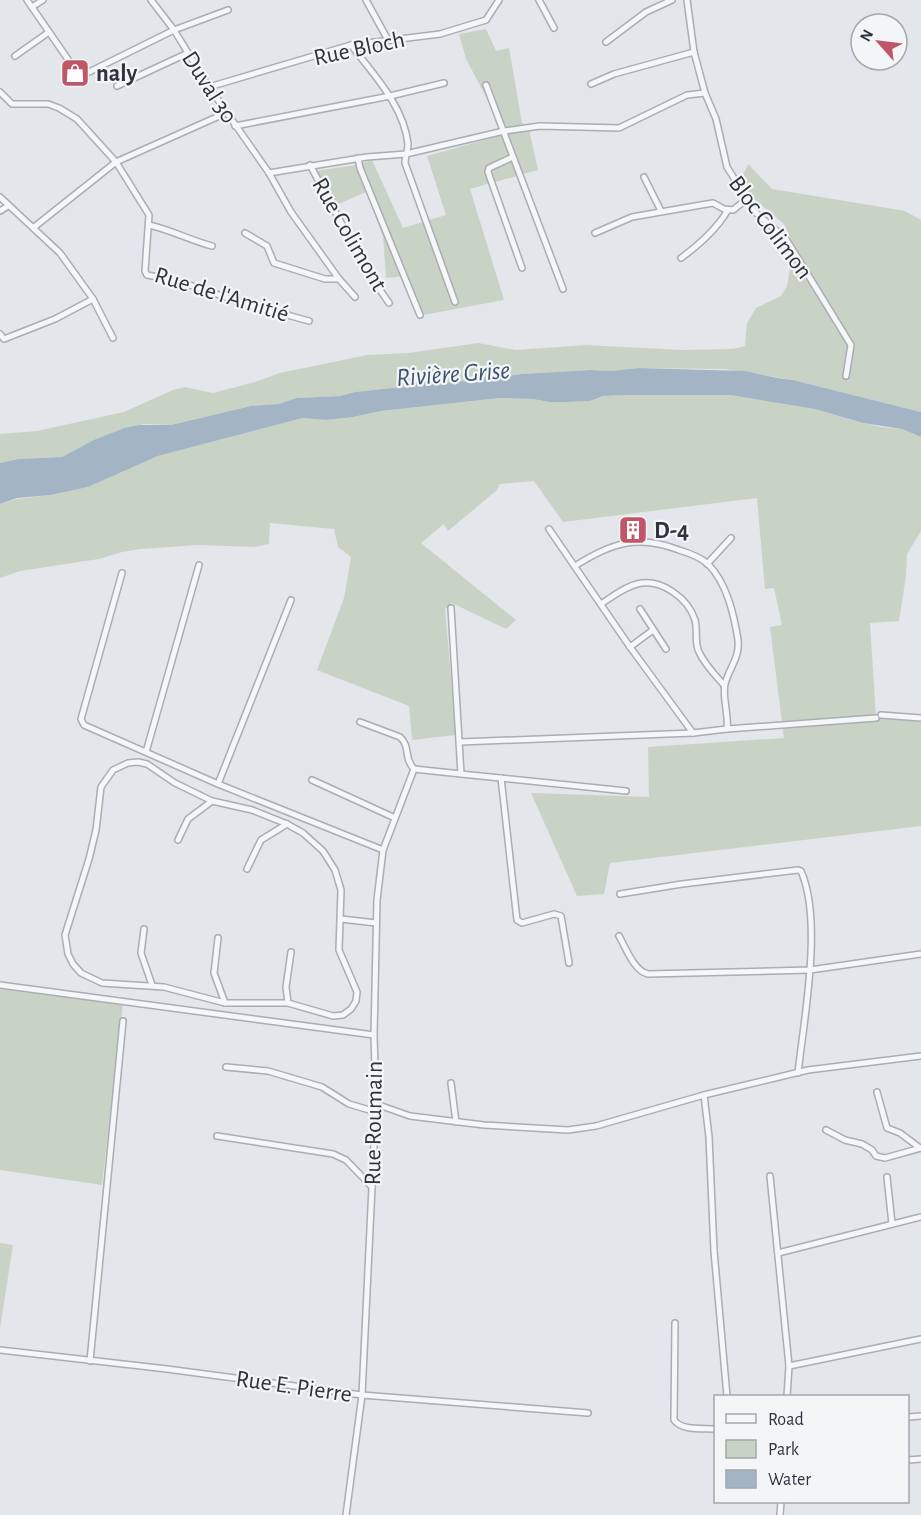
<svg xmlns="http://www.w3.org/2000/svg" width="921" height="1515" font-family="'Alegreya Sans',sans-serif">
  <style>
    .green { fill: #c9d3c5 }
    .water { fill: #a3b4c5 }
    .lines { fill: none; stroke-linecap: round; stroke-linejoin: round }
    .minor-casing { stroke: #a9adb4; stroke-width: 8 }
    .minor { stroke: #f5f6f8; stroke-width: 5 }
    .labels { text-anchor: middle; stroke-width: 4.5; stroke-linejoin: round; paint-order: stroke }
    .street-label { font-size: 24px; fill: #2d3440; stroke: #f3f5f7 }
    .poi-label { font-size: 24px; font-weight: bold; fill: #2d3440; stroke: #f3f5f7; text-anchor: start }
    .water-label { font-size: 26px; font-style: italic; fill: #3b536f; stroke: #f3f5f7 }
  </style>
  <rect width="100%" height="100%" fill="#e3e6ea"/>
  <g class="green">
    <path d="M486 29 496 51 509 48 522 123 529 129 538 170 470 189 504 300 423 315 407 276 386 278 383 236 366 192 332 207 315 171 356 165 372 160 403 228 446 215 427 156 506 134 466 59 459 34Z"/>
    <path d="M748 164 772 189 905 211 921 220V412L793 380 724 369 638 368 611 371 590 370 522 374 446 383 425 381 410 386 355 392 340 396 297 398 278 404 251 406 171 425 144 424 118 430 62 457 18 459 0 463V434L37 431 124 412 173 390 185 387 213 393 255 382 280 373 367 355 408 353 478 343 516 350 586 345 681 350 733 349 745 346 747 323 756 308 781 296 787 286 794 246 784 224 748 194 742 177Z"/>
    <path d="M655 394 737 395 815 409 852 420 880 427 902 429 921 437V531L907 554 906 576 899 621 870 623 876 718 921 722V826L610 863 604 894 577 896 531 793 649 797 648 747 784 738 770 627 782 625 774 588 765 589 757 498 563 522 534 481 500 484 497 490 448 531 444 524 421 543 516 620 506 629 452 603 445 609 456 735 412 740 409 706 317 670 344 598 351 557 338 547 334 529 270 523 269 544 254 547 198 545 141 549 122 552 99 559 20 571 0 578V504L17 499 51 495 88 487 158 456 303 418 326 420 353 417 381 411 500 398 533 399 549 402H566L590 401 603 396Z"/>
    <path d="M0 989 123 1003 102 1185 0 1170Z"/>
    <path d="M0 1243 13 1245 0 1328Z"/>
  </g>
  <path class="water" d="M638 368 745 371 777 378 793 380 921 412V437L902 429 863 423 815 409 731 395H627L603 396 590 401 566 402H549L533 399 500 398 381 411 353 417 326 420 303 418 158 456 88 487 51 495 17 498 0 504V463L18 459 62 457 94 440 124 428 139 425H171L251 406 278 404 297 398 340 396 355 392 410 386 425 381 446 383 522 374 590 370 611 371Z"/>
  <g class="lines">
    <g class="minor-casing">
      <g id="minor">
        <path d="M27 0 76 71 83 75 174 30 228 10"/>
        <path d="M151 0 174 30 209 87 269 173 291 212 339 279 355 297"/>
        <path d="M366 0 388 40"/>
        <path d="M539 0 554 28"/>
        <path d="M687 0 694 52 705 93 716 119 727 167 755 212 786 239 851 345 846 376"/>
        <path d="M32 7 43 0"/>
        <path d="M606 42 646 12 672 0"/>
        <path d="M351 45C373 74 404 106 408 144 408 151 405 156 405 163L455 302"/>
        <path d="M15 56 49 32"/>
        <path d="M591 84 614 74 694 52"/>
        <path d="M486 85 563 289"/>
        <path d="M117 86 188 53"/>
        <path d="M209 87 351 45 440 34 486 20 499 0"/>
        <path d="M0 92 12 104H48L59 108 77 119 116 162 149 215 145 271 147 275 175 280 237 301 309 321"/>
        <path d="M235 126 390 96 444 83"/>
        <path d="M513 157 489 168 488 172 522 268"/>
        <path d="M358 158 360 168 420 315"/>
        <path d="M310 165 367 271 389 303"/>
        <path d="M269 173 367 157 406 154 504 131 540 126 619 128 687 95 705 93"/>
        <path d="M644 177 661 211"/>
        <path d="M0 197 60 253 93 299 55 319 4 339 0 334"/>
        <path d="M0 211 8 206"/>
        <path d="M149 225C171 230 190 240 212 246"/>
        <path d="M33 228 116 162 226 113"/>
        <path d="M245 233 267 246 274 263 325 279H339"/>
        <path d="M595 233 632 217 701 205 713 203 724 209 733 210 747 199"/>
        <path d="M681 258C700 244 716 230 728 210"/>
        <path d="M93 299 113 338"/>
        <path d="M549 529 630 647 693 733"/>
        <path d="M707 564 731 538"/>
        <path d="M122 573 81 719 84 725 218 784 383 850"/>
        <path d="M601 604C612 597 624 587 637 584 661 578 688 598 695 620 698 630 694 642 699 652 705 665 715 675 724 685"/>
        <path d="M640 609 666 649"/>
        <path d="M630 647 653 630"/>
        <path d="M881 715 921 718"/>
        <path d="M360 722 400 737C411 747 403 757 414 769"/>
        <path d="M727 729 876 718"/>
        <path d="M460 742 693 733 727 729C729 715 722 697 725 684 729 668 740 658 738 640 734 615 727 583 708 564 700 557 689 553 679 550 638 534 611 543 575 566"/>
        <path d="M146 752 199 565"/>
        <path d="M138 762 147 764 175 783 212 801 252 810 287 824 303 833 323 851 335 870 341 890 339 950 357 992 356 1001 351 1009 343 1015 333 1016 288 1003H225L164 987 102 983 81 973 73 964 68 954 65 935 89 859 96 830 101 787 113 770 128 763Z"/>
        <path d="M461 774 626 791"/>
        <path d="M501 778 517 920 522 923 554 914 561 916 569 963"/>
        <path d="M312 780 395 818"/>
        <path d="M218 784 291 600"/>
        <path d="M178 840 188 819 212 801"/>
        <path d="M247 869 261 840 287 824"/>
        <path d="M620 894 682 884 798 870 801 871C823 921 804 1018 798 1073"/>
        <path d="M341 919 376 923"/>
        <path d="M144 929 141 953 152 985"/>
        <path d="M619 936C626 948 634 971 648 974L810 970 921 954"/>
        <path d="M218 938 214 973 225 1003"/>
        <path d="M0 985 374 1035"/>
        <path d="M288 1003 286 987 291 952"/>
        <path d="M226 1067 268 1071 322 1087 349 1104 376 1112"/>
        <path d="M451 1083 456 1122"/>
        <path d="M877 1092 887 1128 900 1133 920 1148"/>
        <path d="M704 1095 709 1137 714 1251 727 1396"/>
        <path d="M376 1104 410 1116 484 1125 568 1130 596 1126 704 1095 808 1070 921 1056"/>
        <path d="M826 1130 845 1140 862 1144 872 1150 876 1156 885 1158 921 1148"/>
        <path d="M217 1136 333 1154 346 1160 372 1187"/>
        <path d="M770 1176 789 1366 787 1396"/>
        <path d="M887 1177 892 1224"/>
        <path d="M778 1253 921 1217"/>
        <path d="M675 1323 674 1420C682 1431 702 1428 716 1429"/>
        <path d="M0 1350 167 1369 362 1395 588 1413"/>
        <path d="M90 1361 123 1021"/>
        <path d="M789 1366 921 1339"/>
        <path d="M908 1417 921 1416"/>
        <path d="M908 1460 921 1459"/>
        <path d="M346 1515 362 1395 376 1104 374 1035 377 900 383 850 414 769 461 774 451 608"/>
        <path d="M780 1515 781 1502"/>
      </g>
    </g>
    <use href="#minor" class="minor"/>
  </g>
  <defs>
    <g id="shop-square" transform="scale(1.5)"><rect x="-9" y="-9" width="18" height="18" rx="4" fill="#bf5768" stroke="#f3f5f7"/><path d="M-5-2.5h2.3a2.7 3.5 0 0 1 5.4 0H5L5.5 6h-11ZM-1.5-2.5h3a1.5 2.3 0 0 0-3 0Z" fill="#fff"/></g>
    <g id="building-square" transform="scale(1.5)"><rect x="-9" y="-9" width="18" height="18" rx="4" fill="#bf5768" stroke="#f3f5f7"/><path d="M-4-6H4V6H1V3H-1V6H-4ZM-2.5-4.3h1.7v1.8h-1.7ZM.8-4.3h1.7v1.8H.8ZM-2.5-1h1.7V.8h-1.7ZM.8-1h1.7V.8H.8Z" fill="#fff"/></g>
  </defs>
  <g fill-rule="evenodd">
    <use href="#shop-square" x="75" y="73"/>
    <use href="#building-square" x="633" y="530"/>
  </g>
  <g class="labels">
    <g class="street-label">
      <text transform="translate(359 48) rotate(-12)" y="8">Rue Bloch</text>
      <text transform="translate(210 87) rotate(57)" y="8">Duval 30</text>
      <text transform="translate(771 227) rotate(53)" y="8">Bloc Colimon</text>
      <text transform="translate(350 234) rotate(60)" y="8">Rue Colimont</text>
      <text transform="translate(222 294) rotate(17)" y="8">Rue de l'Amitié</text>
      <text transform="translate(373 1123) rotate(-89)" y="8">Rue Roumain</text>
      <text transform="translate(294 1386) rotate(8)" y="8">Rue E. Pierre</text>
    </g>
    <g class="poi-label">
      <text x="96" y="81">naly</text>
      <text x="654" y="538">D-4</text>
    </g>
    <g class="water-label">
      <text transform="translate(453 373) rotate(-4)" y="9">Rivière Grise</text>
    </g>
  </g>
  <rect x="714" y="1395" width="195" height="108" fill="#f3f5f7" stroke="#a4a8ae" stroke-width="1.5"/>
  <rect x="726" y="1414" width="30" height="9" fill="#f5f6f8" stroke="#a4a8ae" stroke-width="1.5"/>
  <text x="768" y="1425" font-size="18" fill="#2d3440">Road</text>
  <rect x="726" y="1440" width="30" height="18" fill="#c9d3c5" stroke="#a4a8ae" stroke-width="1.5"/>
  <text x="768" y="1455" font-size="18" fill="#2d3440">Park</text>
  <rect x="726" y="1470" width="30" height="18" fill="#a3b4c5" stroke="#a4a8ae" stroke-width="1.5"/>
  <text x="768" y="1485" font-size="18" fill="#2d3440">Water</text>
  <g transform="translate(879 42) rotate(298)"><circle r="28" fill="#f3f5f7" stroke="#a4a8ae" stroke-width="1.5"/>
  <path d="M0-4.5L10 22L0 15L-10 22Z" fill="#bf5768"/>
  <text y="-9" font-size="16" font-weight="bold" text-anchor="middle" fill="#2d3440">N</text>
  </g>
</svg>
